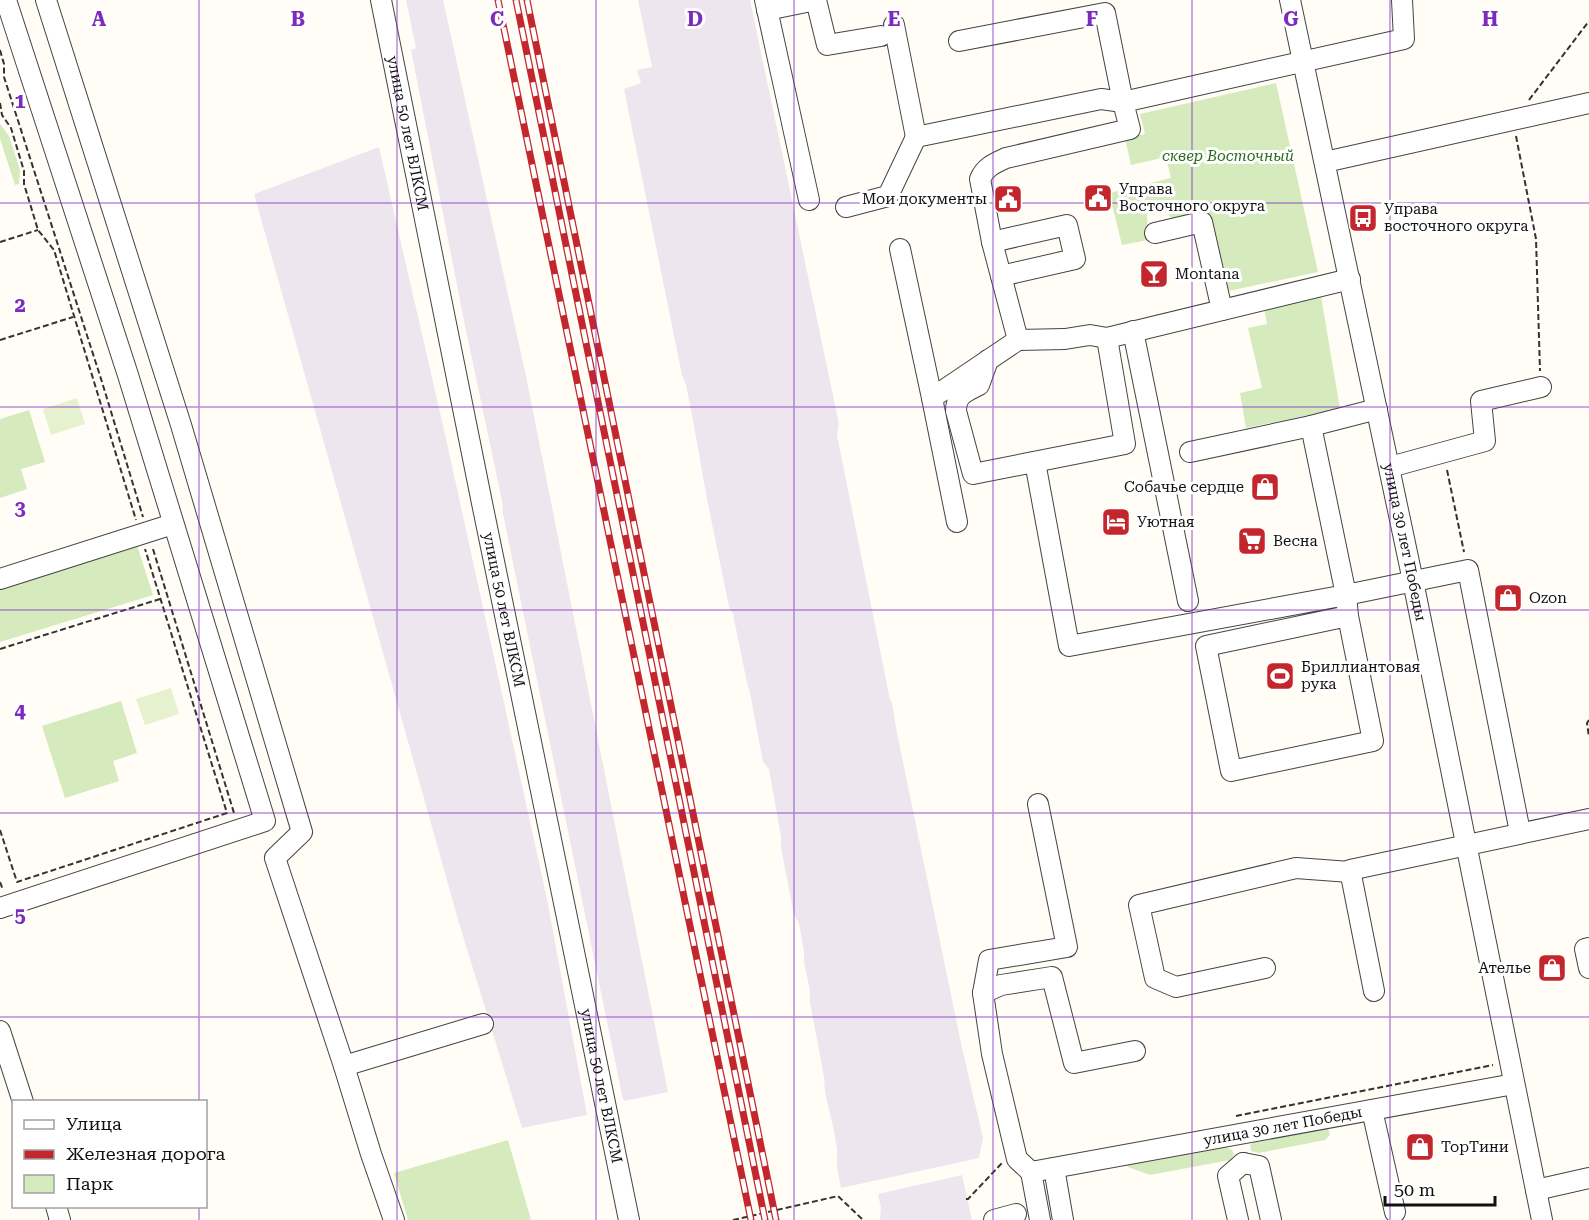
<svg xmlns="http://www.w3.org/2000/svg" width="1589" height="1220" font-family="'Roboto Serif',serif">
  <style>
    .industrial { fill: #eee6ef }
    .green { fill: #d5ebbd }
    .pitch { fill: #e6f2cf }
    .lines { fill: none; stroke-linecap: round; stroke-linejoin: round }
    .minor-casing { stroke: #444; stroke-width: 22 }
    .path { stroke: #333; stroke-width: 2; stroke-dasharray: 6 3; stroke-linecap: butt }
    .minor { stroke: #fff; stroke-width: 20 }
    .rail-casing { stroke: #c4262e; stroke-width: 7 }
    .rail { stroke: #fff; stroke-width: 4.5; stroke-dasharray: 14; stroke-linecap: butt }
    .grid { fill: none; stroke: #7b2cbf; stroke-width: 1.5; stroke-opacity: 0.55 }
    .labels { text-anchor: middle; stroke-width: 6; stroke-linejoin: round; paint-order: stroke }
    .street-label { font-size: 15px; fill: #111; stroke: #fff }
    .park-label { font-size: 15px; font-style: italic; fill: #2f6b1f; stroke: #fff }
    .poi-label { font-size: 15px; fill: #111; stroke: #fff; text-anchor: start }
    .grid-label { font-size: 20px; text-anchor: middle; font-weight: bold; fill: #7b2cbf; stroke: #fff; stroke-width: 6; stroke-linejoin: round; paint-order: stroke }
  </style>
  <rect width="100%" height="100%" fill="#fffdf5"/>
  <g class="industrial">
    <path d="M406 0H443L526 376 668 1092 624 1101 622 1095 503 514 502 501 464 321 411 50 416 48Z"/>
    <path d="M638 0H750L839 424 837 435 890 700 892 702 897 733 962 1048 983 1138 979 1158 841 1188 837 1168V1149L834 1131 825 1093 824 1077 810 1002V991L804 962V952L799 923 794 915 781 848V837L769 769 763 762 750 693 747 683 733 614 729 607 707 499 692 415 686 385 682 375 624 89 641 83 637 70 652 67Z"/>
    <path d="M379 147 447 443 547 899 587 1115 522 1128 459 923 254 194Z"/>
    <path d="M962 1175 972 1220H880L881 1208 878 1194Z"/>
  </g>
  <g class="green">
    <path d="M1276 83 1318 272 1228 291 1209 217 1203 211 1173 219 1161 208 1147 211 1148 240 1122 245 1109 193 1171 178 1166 157 1131 165 1125 138 1145 134 1140 114Z"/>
    <path d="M0 124 9 136 20 170 19 184 15 185 0 139Z"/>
    <path d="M1321 296 1340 409 1246 428 1240 393 1262 388 1248 328 1267 324 1264 308Z"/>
    <path d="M29 410 45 462 21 469 27 489 0 498V419Z"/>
    <path d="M136 542 153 595 0 642V585Z"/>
    <path d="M121 701 137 753 113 761 119 781 65 798 42 726Z"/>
    <path d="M1324 1127 1329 1130 1330 1135 1325 1140 1259 1153 1251 1151 1250 1145 1255 1141Z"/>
    <path d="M508 1140 531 1220H408L394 1173Z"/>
    <path d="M1224 1146 1232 1150 1234 1155 1230 1160 1150 1175 1128 1167 1125 1161Z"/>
  </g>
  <g class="pitch">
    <path d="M77 398 85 424 51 435 43 409Z"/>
    <path d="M171 688 179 714 145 725 136 699Z"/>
  </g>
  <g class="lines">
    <g class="minor-casing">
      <g id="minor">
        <path d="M46 0 181 425 302 832 275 858 344 1066 371 1154 394 1220"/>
        <path id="s1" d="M381 0 482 503 629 1220"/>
        <path d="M765 0 809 200"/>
        <path id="s2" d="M1290 0 1413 581 1542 1220"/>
        <path d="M767 10 816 0 827 45 881 36"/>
        <path d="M894 25 916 137"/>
        <path d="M1325 162 1589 103"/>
        <path d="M846 207 888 196 916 137 1101 99 1123 102 1105 13 959 41"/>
        <path d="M1155 233 1202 222 1222 310"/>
        <path d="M992 242 1018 340 1065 339 1090 335 1107 338 1350 279"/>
        <path d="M900 249 932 398 1018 340"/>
        <path d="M1001 276 1075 259 1067 225 992 242 980 179C985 167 995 163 1006 158L1130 129 1123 102 1404 39 1402 0"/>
        <path d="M1133 331 1188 601"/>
        <path d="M988 360 979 385C966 392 956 394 956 411L973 474 1125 444 1107 338"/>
        <path d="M932 398 957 522"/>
        <path d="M1377 409 1311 426 1346 595 1468 570 1520 832"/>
        <path d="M1190 452 1311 426"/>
        <path d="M1035 462 1069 646 1346 595 1348 616 1373 741 1231 771 1206 646 1348 616"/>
        <path d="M1390 467 1485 441 1481 401 1541 387"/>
        <path d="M0 579 173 524"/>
        <path d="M0 908 265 821 128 375 6 0"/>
        <path d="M1589 948 1585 949 1589 968"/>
        <path d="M1265 968 1176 987 1155 978 1139 905 1296 868 1350 872"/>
        <path d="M1374 991 1350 870 1589 819"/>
        <path d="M983 993 1001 985 1052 977 1074 1063 1135 1051"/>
        <path d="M0 1031 23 1102"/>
        <path d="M344 1066 483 1024"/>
        <path d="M1372 1110 1395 1212"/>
        <path d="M1243 1163 1259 1166 1271 1220"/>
        <path d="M1054 1168 1063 1220"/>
        <path id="s3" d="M1031 1172 1514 1084"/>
        <path d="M1031 1172 1017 1159 992 1054 983 993 989 960 1067 947 1038 804"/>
        <path d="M1031 1172 1040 1220"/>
        <path d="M1536 1190 1589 1178"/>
        <path d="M56 1206 60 1220H59"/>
        <path d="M994 1220 1016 1214"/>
        <path d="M1238 1220 1228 1176 1243 1163"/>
      </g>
    </g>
    <g class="path">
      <path d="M0 50 4 64V77L102 382 143 517"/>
      <path d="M1529 100 1589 21"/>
      <path d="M0 103 2 115 11 128 24 171V184L38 230 54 250 136 520"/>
      <path d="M1516 136 1536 239 1540 371"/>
      <path d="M0 242 38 230"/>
      <path d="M0 340 73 317"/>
      <path d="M1447 470 1464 552"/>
      <path d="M153 549 234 813"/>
      <path d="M0 649 160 599"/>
      <path d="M1589 720 1587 723 1589 737"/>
      <path d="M0 830 17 882 227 813 145 549"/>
      <path d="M0 882 3 890"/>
      <path d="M1236 1116 1493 1065"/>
      <path d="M966 1199H968L1002 1163"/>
      <path d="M733 1220 838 1196 863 1220"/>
    </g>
    <use href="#minor" class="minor"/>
    <g class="rail-casing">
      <g id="rail">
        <path d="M498 0 751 1220"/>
        <path d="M516 0 765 1220"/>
        <path d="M527 0 776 1220"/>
      </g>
    </g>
    <use href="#rail" class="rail"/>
  </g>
  <path class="grid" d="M199 0V1102M397 0V1220M596 0V1220M794 0V1220M993 0V1220M1192 0V1220M1390 0V1220M0 203H1589M0 407H1589M0 610H1589M0 813H1589M0 1017H1589M199 1206V1220"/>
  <defs>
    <g id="civic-square" transform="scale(1.5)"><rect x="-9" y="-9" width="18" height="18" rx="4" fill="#c4262e" stroke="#fff"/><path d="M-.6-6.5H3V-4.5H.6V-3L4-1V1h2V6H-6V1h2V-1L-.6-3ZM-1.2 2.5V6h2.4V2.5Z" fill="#fff"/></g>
    <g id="bus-square" transform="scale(1.5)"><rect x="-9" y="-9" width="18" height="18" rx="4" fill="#c4262e" stroke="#fff"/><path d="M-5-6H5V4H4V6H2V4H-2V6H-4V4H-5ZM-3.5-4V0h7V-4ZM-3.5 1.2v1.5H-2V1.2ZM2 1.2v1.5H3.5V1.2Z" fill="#fff"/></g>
    <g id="bar-square" transform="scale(1.5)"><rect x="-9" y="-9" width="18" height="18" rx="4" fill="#c4262e" stroke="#fff"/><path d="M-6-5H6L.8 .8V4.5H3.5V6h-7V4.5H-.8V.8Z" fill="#fff"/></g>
    <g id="shop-square" transform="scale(1.5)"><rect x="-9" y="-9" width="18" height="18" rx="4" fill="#c4262e" stroke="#fff"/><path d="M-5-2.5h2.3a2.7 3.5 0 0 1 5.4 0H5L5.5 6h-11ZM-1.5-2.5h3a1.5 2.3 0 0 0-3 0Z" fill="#fff"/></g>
    <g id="hotel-square" transform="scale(1.5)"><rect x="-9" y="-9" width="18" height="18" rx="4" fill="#c4262e" stroke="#fff"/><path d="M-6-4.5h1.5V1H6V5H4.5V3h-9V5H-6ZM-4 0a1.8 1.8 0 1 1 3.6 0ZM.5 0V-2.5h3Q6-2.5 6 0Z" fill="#fff"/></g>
    <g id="supermarket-square" transform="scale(1.5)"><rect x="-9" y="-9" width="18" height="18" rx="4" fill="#c4262e" stroke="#fff"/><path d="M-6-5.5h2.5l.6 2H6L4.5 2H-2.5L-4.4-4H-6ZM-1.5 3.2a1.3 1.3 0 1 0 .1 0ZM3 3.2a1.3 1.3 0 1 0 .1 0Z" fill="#fff"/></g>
    <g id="stadium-square" transform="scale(1.5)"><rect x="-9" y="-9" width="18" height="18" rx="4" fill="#c4262e" stroke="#fff"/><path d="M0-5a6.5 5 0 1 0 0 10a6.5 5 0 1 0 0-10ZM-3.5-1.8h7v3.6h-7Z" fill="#fff"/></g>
  </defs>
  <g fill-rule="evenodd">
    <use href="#civic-square" x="1098" y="198"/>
    <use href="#civic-square" x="1008" y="199"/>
    <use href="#bus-square" x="1363" y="218"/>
    <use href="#bar-square" x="1154" y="274"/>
    <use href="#shop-square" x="1265" y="487"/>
    <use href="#hotel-square" x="1116" y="522"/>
    <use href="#supermarket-square" x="1252" y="541"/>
    <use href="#shop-square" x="1508" y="598"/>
    <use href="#stadium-square" x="1280" y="676"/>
    <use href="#shop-square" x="1552" y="968"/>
    <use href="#shop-square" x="1420" y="1147"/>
  </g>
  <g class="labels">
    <g class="street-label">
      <text dy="5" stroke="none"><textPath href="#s1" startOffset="136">улица 50 лет ВЛКСМ</textPath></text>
      <text dy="5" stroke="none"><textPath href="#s2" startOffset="554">улица 30 лет Победы</textPath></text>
      <text dy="5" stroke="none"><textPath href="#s1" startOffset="622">улица 50 лет ВЛКСМ</textPath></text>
      <text dy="5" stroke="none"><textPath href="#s1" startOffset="1108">улица 50 лет ВЛКСМ</textPath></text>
      <text dy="5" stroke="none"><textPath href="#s3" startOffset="256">улица 30 лет Победы</textPath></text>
    </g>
    <g class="park-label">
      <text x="1228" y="161">сквер Восточный</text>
    </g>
    <g class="poi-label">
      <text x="1119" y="194">Управа<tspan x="1119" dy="17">Восточного округа</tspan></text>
      <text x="987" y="204" text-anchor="end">Мои документы</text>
      <text x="1384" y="214">Управа<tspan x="1384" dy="17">восточного округа</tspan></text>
      <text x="1175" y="279">Montana</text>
      <text x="1244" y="492" text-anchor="end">Собачье сердце</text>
      <text x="1137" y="527">Уютная</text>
      <text x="1273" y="546">Весна</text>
      <text x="1529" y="603">Ozon</text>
      <text x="1301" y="672">Бриллиантовая<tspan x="1301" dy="17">рука</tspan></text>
      <text x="1531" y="973" text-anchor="end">Ателье</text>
      <text x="1441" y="1152">ТорТини</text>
    </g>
  </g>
  <g class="grid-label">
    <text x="99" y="26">A</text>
    <text x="298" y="26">B</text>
    <text x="497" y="26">C</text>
    <text x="695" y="26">D</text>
    <text x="894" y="26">E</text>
    <text x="1092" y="26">F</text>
    <text x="1291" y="26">G</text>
    <text x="1490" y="26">H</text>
    <text x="20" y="108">1</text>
    <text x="20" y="312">2</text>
    <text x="20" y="515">3</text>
    <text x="20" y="718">4</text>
    <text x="20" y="922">5</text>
  </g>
  <rect x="12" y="1100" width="195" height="108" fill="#ffffff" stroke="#a0a0a0" stroke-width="1.5"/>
  <rect x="24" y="1120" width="30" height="9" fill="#ffffff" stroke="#a0a0a0" stroke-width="1.5"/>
  <text x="66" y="1130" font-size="18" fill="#111111">Улица</text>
  <rect x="24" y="1150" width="30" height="9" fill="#c4262e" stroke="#a0a0a0" stroke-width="1.5"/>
  <text x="66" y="1160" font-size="18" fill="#111111">Железная дорога</text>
  <rect x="24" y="1175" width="30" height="18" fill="#d5ebbd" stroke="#a0a0a0" stroke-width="1.5"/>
  <text x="66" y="1190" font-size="18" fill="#111111">Парк</text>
  <path d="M1385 1196v9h110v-9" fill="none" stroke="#111111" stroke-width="3"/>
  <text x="1394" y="1196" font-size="18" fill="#111111" stroke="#ffffff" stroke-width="4.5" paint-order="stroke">50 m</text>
</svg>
